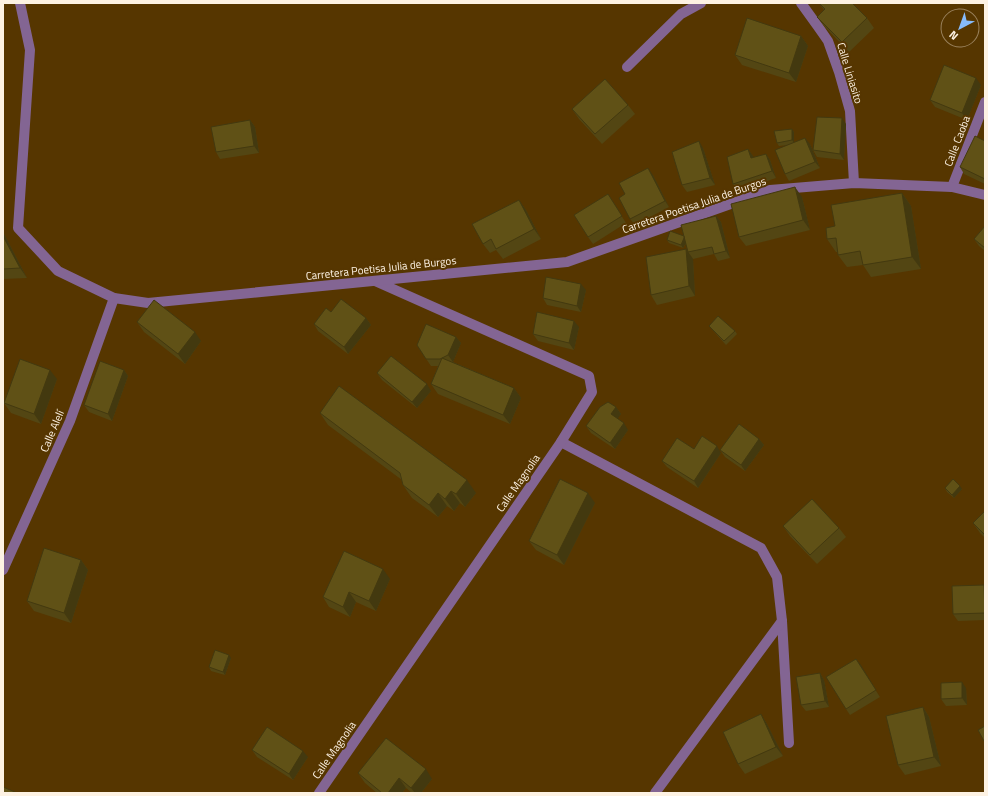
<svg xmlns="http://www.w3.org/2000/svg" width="988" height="796" font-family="'Titillium Web',sans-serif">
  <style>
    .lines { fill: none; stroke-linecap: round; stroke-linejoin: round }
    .minor { stroke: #836593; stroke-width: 10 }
    .tertiary { stroke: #836593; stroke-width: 10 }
    .wall { fill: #534613 }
    .shaded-wall { fill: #43390f }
    .building { fill: #605116; stroke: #43390f }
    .labels { text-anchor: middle; stroke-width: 4; stroke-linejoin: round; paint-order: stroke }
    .street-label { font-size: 11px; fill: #fdf2e3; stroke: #563600 }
  </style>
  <rect width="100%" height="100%" fill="#563600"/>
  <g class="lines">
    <g class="minor">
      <path d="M801 3 819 28 828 41 839 72 850 111 854 183"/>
      <path d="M627 67 681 14 701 3"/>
      <path d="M952 187 985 102"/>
      <path d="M561 442 761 548 777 577 782 621 789 743"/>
      <path d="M3 570 70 421 114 298"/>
      <path d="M319 793 561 442 592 392 589 376 375 281"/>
      <path d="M655 793 782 621"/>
    </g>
    <path class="tertiary" d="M20 3 30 50 18 228 58 271 114 298 148 303 567 262 770 190 854 183 952 187 985 195"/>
  </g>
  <g class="wall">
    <path d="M819 3 867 18 874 28 849 52 824 26 817 17 824 10Z"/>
    <path d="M801 36 808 46 796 82 742 65 735 55Z"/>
    <path d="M981 85 967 120 935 107 930 100Z"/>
    <path d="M628 105 635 114 602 144 579 119 572 109Z"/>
    <path d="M250 120 255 127 259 153 220 159 216 152Z"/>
    <path d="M846 124 844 160 817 157 813 150Z"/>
    <path d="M792 129 794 132V142L810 144 820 168 789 181 785 174 788 145 779 146 777 143Z"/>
    <path d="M985 141V184L964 174 960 167Z"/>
    <path d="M703 148 715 185 687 192 682 185Z"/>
    <path d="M748 149 754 158 766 154 770 160 776 178 737 191 733 184Z"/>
    <path d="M653 175 669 207 635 225 630 219 625 194Z"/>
    <path d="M902 193 911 206 921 269 871 277 863 265 847 267 838 255V252H836L827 239 835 226Z"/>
    <path d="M802 197 810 230 746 246 739 237Z"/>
    <path d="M519 200 526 210 541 239 503 259 496 250 490 253 483 244Z"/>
    <path d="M612 201 626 223 593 244 588 237Z"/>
    <path d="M716 216 721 222 730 258 718 261 714 254 693 259 688 252 686 244 683 248 669 243 667 240 684 236Z"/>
    <path d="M985 226V251L979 246 974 239Z"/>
    <path d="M3 232 27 278 3 279Z"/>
    <path d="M686 249 693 259 695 296 657 305 651 295Z"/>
    <path d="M586 290 581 312 547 305 543 298Z"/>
    <path d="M331 312 366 318 371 325 348 354 318 331 314 324Z"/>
    <path d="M137 322 201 341 185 364 144 332Z"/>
    <path d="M709 326 735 331 737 334 726 345Z"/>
    <path d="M579 327 574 350 538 341 533 334Z"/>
    <path d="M456 337 461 343 453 362 514 388 521 398 510 424 438 394 431 384 438 366H431L417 345Z"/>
    <path d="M124 370 128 376 112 421 89 412 84 405Z"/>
    <path d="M377 373 431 391 417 408 382 380Z"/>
    <path d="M57 379 41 424 11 413 4 403Z"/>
    <path d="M616 407 621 414 617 419 628 430 615 449 591 433 586 426Z"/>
    <path d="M320 413 476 493 465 507 460 503 454 511 447 506 438 517 412 498 403 485 402 480 328 425Z"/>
    <path d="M759 439 764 445 745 471 725 457 720 450Z"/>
    <path d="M694 449 721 453 698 488 667 467 662 461Z"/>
    <path d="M945 488 962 489 954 498 947 492Z"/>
    <path d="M595 503 564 565 536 550 529 541Z"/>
    <path d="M985 511V538L980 533 973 523Z"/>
    <path d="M783 526 839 528 846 537 817 564 790 536Z"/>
    <path d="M81 560 88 570 71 623 34 611 27 601Z"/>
    <path d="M390 579 376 611 356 602 350 617 329 607 323 597Z"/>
    <path d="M985 587V620L958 621 953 614Z"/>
    <path d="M231 658 225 675 211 671 209 667Z"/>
    <path d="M856 659 880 697 850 715 846 709Z"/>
    <path d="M820 673 824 680 829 707 806 711 801 705Z"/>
    <path d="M966 688 967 705 946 706 941 699Z"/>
    <path d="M923 707 929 717 941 766 905 775 898 765Z"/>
    <path d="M761 714 767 724 783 756 745 774 738 764Z"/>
    <path d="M252 750 308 757 293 780 257 757Z"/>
    <path d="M358 773 432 779 421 793H412L406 788 402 793H377L365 783Z"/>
  </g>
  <g class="shaded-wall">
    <path d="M801 36 808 46 796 82 789 73Z"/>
    <path d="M976 78 981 85 967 120 962 113Z"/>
    <path d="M842 118 846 124 844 160 840 154Z"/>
    <path d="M250 120 255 127 259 153 254 146Z"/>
    <path d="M792 129 794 132V143L792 140Z"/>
    <path d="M805 138 810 144 820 168 815 162Z"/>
    <path d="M699 141 703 148 715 185 710 178Z"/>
    <path d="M748 149 753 156 756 165 751 158Z"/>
    <path d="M766 154 770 160 776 178 772 171Z"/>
    <path d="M648 168 653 175 669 207 665 201Z"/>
    <path d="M795 187 802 197 810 230 803 220Z"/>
    <path d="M902 193 911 206 921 269 912 257Z"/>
    <path d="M519 200 526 210 541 239 534 229Z"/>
    <path d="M716 216 721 222 730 258 726 251Z"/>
    <path d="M3 232 27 278 20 268 3 236Z"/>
    <path d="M685 237 688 240 683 248 681 245Z"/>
    <path d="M686 249 693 259 695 296 689 286Z"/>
    <path d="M581 284 586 290 581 312 577 306Z"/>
    <path d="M366 318 371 325 348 354 344 347Z"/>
    <path d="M574 321 579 327 574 350 569 343Z"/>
    <path d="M195 332 201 341 185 364 178 354Z"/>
    <path d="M456 337 461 343 453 362 448 355Z"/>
    <path d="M50 370 57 379 41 424 34 414Z"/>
    <path d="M124 370 128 376 112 421 108 414Z"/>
    <path d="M427 384 431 391 417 408 412 402Z"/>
    <path d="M514 388 521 398 510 424 503 415Z"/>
    <path d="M616 407 621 414 616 421 611 414Z"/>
    <path d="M624 423 628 430 615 449 610 443Z"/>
    <path d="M759 439 764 445 745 471 741 465Z"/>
    <path d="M717 446 721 453 698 488 694 481Z"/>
    <path d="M467 480 476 493 465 507 456 494Z"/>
    <path d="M960 486 962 489 954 498 952 495Z"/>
    <path d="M451 491 460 503 454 511 445 499Z"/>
    <path d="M438 493 447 506 438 517 429 505Z"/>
    <path d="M588 493 595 503 564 565 557 555Z"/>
    <path d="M81 560 88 570 71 623 64 613Z"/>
    <path d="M383 569 390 579 376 611 369 601Z"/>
    <path d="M984 585 985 587V611Z"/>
    <path d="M349 592 356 602 350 617 343 607Z"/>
    <path d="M229 655 231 658 225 675 223 672Z"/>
    <path d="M856 659 861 665 880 697 876 690Z"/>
    <path d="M820 673 824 680 829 707 825 701Z"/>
    <path d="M962 682 966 688 967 705 962 698Z"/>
    <path d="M923 707 929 717 941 766 934 757Z"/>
    <path d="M761 714 767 724 783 756 776 747Z"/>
    <path d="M303 751 308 757 293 780 289 774Z"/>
    <path d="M426 769 432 779 421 793H415L411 788Z"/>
    <path d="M399 778 406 788 402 793H388Z"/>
  </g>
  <g class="building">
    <path d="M819 3H852L867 18 842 42 817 17 825 9Z"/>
    <path d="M747 18 801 36 789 73 735 55Z"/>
    <path d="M944 65 976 78 962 113 930 100Z"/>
    <path d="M605 79 628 105 595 134 572 109Z"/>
    <path d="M817 117 842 118 840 154 813 150Z"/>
    <path d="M250 120 254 146 216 152 211 127Z"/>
    <path d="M792 129V140L777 143 774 131Z"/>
    <path d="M975 136 985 141V179L960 167Z"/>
    <path d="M805 138 815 162 785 174 775 150Z"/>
    <path d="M699 141 710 178 682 185 672 152Z"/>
    <path d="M748 149 751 158 766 154 772 171 733 184 727 157Z"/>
    <path d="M648 168 665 201 630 219 619 198 625 194 619 183Z"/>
    <path d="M795 187 803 220 739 237 731 204Z"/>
    <path d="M902 193 912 257 863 265 860 251 838 255 836 238 827 239 826 228 835 226 831 205Z"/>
    <path d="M608 194 622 216 588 237 574 215Z"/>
    <path d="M519 200 534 229 496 249 491 239 483 244 472 224Z"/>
    <path d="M716 216 726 251 714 254 712 247 688 252 681 225Z"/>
    <path d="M985 226V248L974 239Z"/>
    <path d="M670 231 684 236V238L681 245 667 240Z"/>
    <path d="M3 236 20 268 3 269Z"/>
    <path d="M686 249 689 286 651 295 646 257Z"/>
    <path d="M546 277 581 284 577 306 543 298Z"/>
    <path d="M341 299 366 318 344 347 314 324 326 308 331 312Z"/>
    <path d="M154 300 195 332 178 354 137 322Z"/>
    <path d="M537 312 574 321 569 343 533 334Z"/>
    <path d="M718 316 735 331 724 341 709 326Z"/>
    <path d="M426 324 456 337 448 355 440 359H426L417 345Z"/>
    <path d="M391 356 427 384 412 402 377 373Z"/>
    <path d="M442 358 514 388 503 415 431 384Z"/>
    <path d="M20 359 50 370 34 414 4 403Z"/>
    <path d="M100 361 124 370 108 414 84 405Z"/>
    <path d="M339 386 467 480 456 494 451 491 445 499 438 493 429 505 403 485 400 473 320 413Z"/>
    <path d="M608 402 616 407 611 414 624 423 610 443 586 426 600 407Z"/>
    <path d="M739 424 759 439 741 465 720 450Z"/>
    <path d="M702 436 717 446 694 481 662 461 677 438 694 449Z"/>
    <path d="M560 479 588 493 557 555 529 541Z"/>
    <path d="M953 479 960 486 952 495 945 488Z"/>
    <path d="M812 499 839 528 810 555 783 526Z"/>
    <path d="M985 511V535L973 523Z"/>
    <path d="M44 548 81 560 64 613 27 601Z"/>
    <path d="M344 551 383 569 369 601 349 592 343 607 323 597Z"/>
    <path d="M984 585 985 613 953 614 952 586Z"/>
    <path d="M215 650 229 655 223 672 209 667Z"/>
    <path d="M856 659 876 690 846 709 826 677Z"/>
    <path d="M820 673 825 701 801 705 796 677Z"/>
    <path d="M962 682V698L941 699V683Z"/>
    <path d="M923 707 934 757 898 765 886 716Z"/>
    <path d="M761 714 776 747 738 764 723 732Z"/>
    <path d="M985 726V740L984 741 978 730Z"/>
    <path d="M267 727 303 751 289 774 252 750Z"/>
    <path d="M386 738 426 769 411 788 399 778 388 793H382L358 773Z"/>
    <path d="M3 787 15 792 14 793H3Z"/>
  </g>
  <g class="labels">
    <g class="street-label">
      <text transform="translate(850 73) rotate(73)" y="4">Calle Liniasito</text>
      <text transform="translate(957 141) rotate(-69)" y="4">Calle Caoba</text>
      <text transform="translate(694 205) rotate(-19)" y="4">Carretera Poetisa Julia de Burgos</text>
      <text transform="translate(381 268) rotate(-6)" y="4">Carretera Poetisa Julia de Burgos</text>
      <text transform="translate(52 431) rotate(-67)" y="4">Calle Alelí</text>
      <text transform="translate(518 483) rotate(-55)" y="4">Calle Magnolia</text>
      <text transform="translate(334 750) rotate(-55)" y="4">Calle Magnolia</text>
    </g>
  </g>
  <rect width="988" height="796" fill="none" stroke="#fdf2e3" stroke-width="8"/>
  <g transform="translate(960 28) rotate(221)"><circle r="19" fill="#563600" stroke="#99815b"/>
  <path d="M0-3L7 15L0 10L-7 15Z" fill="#86bbfb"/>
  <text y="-6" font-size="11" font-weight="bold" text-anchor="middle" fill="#fdf2e3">N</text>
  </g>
</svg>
